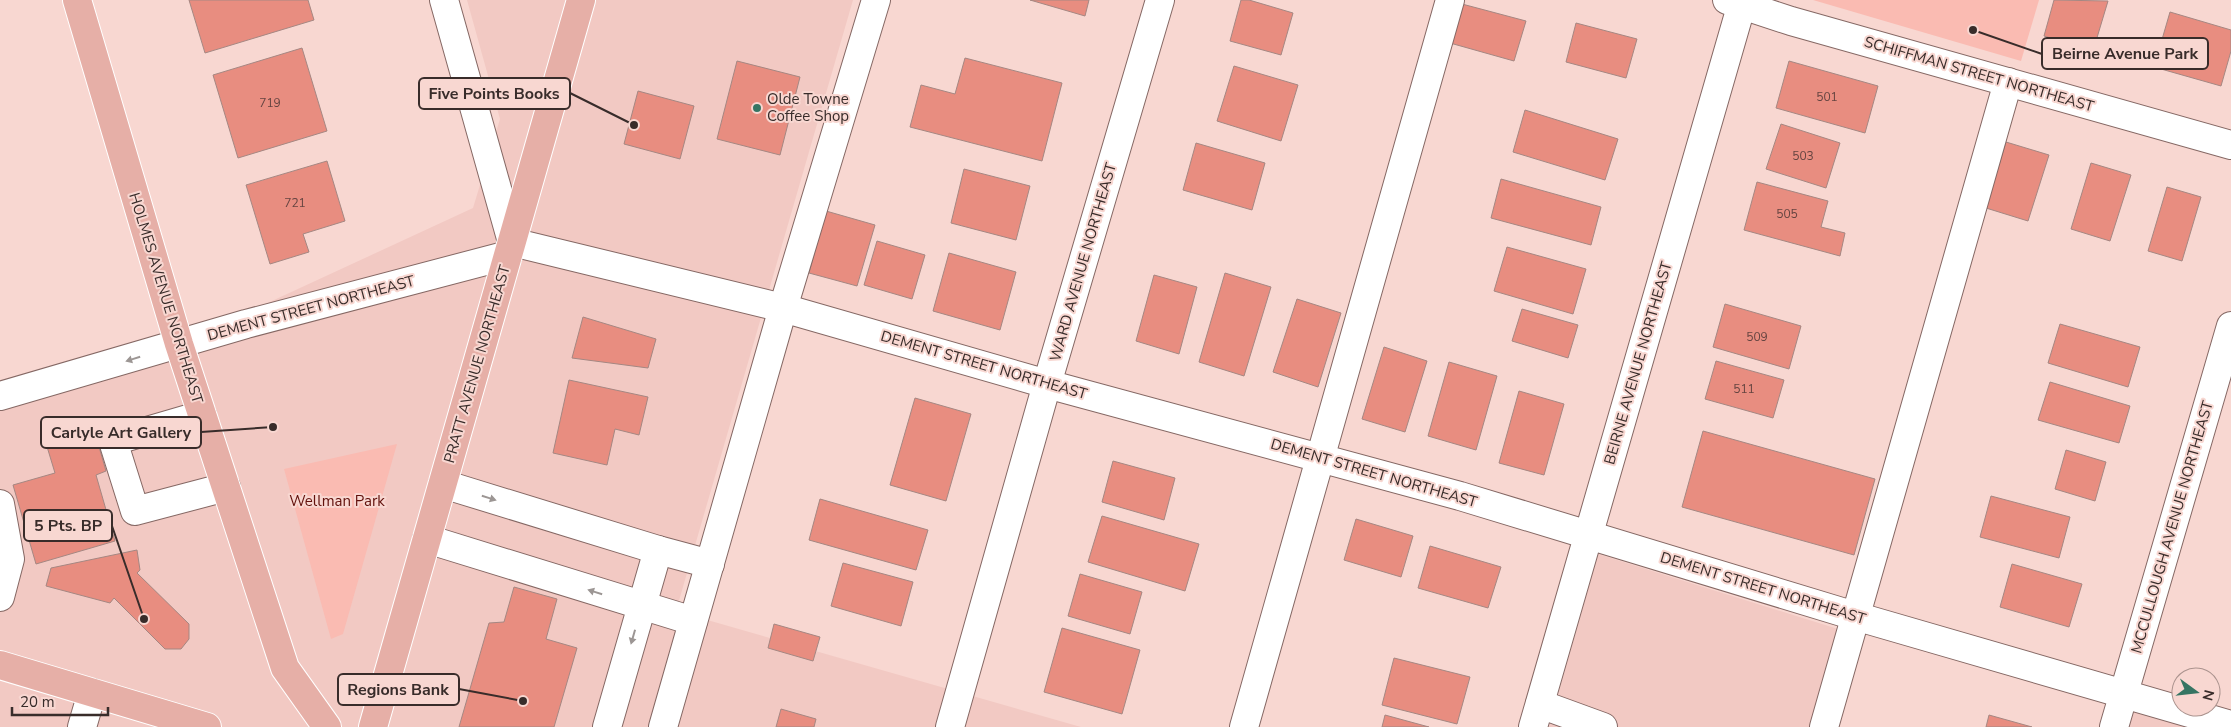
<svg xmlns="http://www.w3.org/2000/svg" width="2231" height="727" font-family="'Nunito Sans',sans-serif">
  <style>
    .built { fill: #f2c9c3 }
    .green { fill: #fabbb2 }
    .building { fill: #e88d80; stroke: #a58782 }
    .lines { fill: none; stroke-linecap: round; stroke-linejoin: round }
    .minor-casing { stroke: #856864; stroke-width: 30 }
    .major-casing { stroke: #fff; stroke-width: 30 }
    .minor { stroke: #fff; stroke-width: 28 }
    .major { stroke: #e6afa7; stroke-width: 28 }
    .oneway { fill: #9c9694 }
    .poi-dot { fill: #367563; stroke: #f8d7d1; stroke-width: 2 }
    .labels { text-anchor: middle; stroke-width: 4; stroke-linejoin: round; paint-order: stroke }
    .number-label { font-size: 12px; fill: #644440 }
    .street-label { font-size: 15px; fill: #382c2a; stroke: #f8d7d1 }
    .poi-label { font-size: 15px; fill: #382c2a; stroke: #f8d7d1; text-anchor: start }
    .park-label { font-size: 15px; fill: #62110c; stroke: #f8d7d1 }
    .leader { fill: none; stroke: #382c2a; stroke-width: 2 }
    .callout-dot { fill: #382c2a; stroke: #f8d7d1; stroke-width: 2 }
    .callout { fill: #f8d7d1; stroke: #382c2a; stroke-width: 2 }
    .callout-label { font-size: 16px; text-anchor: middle; font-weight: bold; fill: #382c2a }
  </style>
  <rect width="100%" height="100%" fill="#f8d7d1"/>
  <g class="built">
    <path d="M467 0H853L676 611 1081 727H0V389L179 344 473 208 500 119Z"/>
    <path d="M1598 554 1838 629 1811 727H1549Z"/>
    <path d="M2134 707 2203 727H2129Z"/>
  </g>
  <g class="green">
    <path d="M1813 0H2039L2021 61Z"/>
    <path d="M397 444 343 634 331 639 284 469Z"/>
  </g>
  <g class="building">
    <path d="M189 0H308L314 20 205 53Z"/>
    <path d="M1030 0H1089L1085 16Z"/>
    <path d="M1241 0H1249L1293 13 1281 55 1230 41Z"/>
    <path d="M2054 0 2108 1 2093 51 2044 36Z"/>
    <path d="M1462 4 1526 21 1514 61 1450 43Z"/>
    <path d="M2170 12 2231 30V51L2221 86 2154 67Z"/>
    <path d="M1576 23 1637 39 1626 78 1566 62Z"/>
    <path d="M302 48 327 131 238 158 213 75Z"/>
    <path d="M965 58 1062 83 1042 161 910 127 921 85 955 94Z"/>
    <path d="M737 61 800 77 780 155 717 139Z"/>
    <path d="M1789 61 1878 86 1865 133 1776 108Z"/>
    <path d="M1234 66 1298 85 1281 141 1217 121Z"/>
    <path d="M638 91 694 106 680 159 624 144Z"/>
    <path d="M1525 110 1618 139 1605 180 1513 152Z"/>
    <path d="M1781 124 1840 143 1826 188 1766 169Z"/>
    <path d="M2006 142 2049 155 2028 221 1986 208Z"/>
    <path d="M1196 143 1265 163 1252 210 1183 190Z"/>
    <path d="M327 161 345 221 303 234 309 252 270 264 246 185Z"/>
    <path d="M2091 163 2131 175 2110 241 2071 229Z"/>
    <path d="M964 169 1030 186 1016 240 951 223Z"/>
    <path d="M1501 179 1601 207 1591 245 1491 218Z"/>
    <path d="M1757 182 1828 201 1821 227 1845 233 1840 256 1744 230Z"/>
    <path d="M2167 187 2201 197 2182 261 2148 251Z"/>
    <path d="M826 211 875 225 857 286 809 273Z"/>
    <path d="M877 241 925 255 912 299 864 285Z"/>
    <path d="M1507 247 1586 269 1573 314 1494 291Z"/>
    <path d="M949 253 1016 272 1000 330 933 311Z"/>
    <path d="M1225 273 1271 287 1244 376 1199 362Z"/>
    <path d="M1154 275 1197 287 1179 354 1136 341Z"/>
    <path d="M1297 299 1341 313 1318 387 1273 372Z"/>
    <path d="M1725 304 1801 326 1789 369 1713 347Z"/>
    <path d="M1522 309 1578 325 1568 358 1512 341Z"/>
    <path d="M583 317 656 339 648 368 572 358Z"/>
    <path d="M2060 324 2140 347 2128 387 2048 363Z"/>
    <path d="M1384 347 1427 361 1405 432 1362 419Z"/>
    <path d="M1716 361 1784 380 1773 418 1705 399Z"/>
    <path d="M1449 362 1497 376 1476 450 1428 436Z"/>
    <path d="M569 380 648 397 639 435 615 429 607 465 553 453Z"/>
    <path d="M2050 382 2130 406 2119 443 2038 420Z"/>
    <path d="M1519 391 1564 404 1544 475 1499 463Z"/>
    <path d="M915 398 971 414 946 501 890 485Z"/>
    <path d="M93 426 106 471 96 475 115 541 36 564 13 485 55 473 45 440Z"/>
    <path d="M1703 431 1875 479 1854 555 1682 507Z"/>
    <path d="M2066 450 2106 462 2095 501 2055 489Z"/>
    <path d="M1113 461 1175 478 1164 520 1102 502Z"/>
    <path d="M1991 496 2070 517 2059 558 1980 537Z"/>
    <path d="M820 499 928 530 916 570 809 540Z"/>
    <path d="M1102 516 1199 544 1185 591 1088 562Z"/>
    <path d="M1356 519 1413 536 1401 577 1344 560Z"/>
    <path d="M1430 546 1501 567 1488 608 1418 588Z"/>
    <path d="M137 550 140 570 137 573 189 624V639L181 649H165L114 598 110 603 46 586 51 568Z"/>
    <path d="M843 563 913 582 901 626 831 606Z"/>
    <path d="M2012 564 2082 584 2069 627 2000 607Z"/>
    <path d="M1080 574 1142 592 1130 634 1068 616Z"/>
    <path d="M514 587 557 599 546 639 577 648 554 727H459L489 623 504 622Z"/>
    <path d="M774 624 820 637 813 661 768 648Z"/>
    <path d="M1062 628 1140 650 1122 714 1044 692Z"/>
    <path d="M1394 658 1470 677 1457 724 1382 705Z"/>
    <path d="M781 709 816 719 814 727H776Z"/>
    <path d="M1385 715 1429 727H1382Z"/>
    <path d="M1989 715 2032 727H1986Z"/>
  </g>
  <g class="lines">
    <g class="minor-casing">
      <g id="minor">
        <path d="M444 0 512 242 783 308 1047 384 1460 496 1855 616 2231 725"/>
        <path d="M1727 0 1791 21 2231 145"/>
        <path d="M0 396 246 324 508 255"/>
        <path d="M202 415 113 441 135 511 226 487"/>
        <path d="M443 484 658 550 607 727"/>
        <path d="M0 504 10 559 0 597"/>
        <path d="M427 539 693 621"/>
        <path d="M658 550 710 564"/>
        <path d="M1540 704 1603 727"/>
        <path d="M82 727 92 693"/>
        <path d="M663 727 783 308 876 0"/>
        <path d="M950 727 1047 384 1160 0"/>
        <path d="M1244 727 1450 0"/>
        <path d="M1533 727 1743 0"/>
        <path d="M1824 727 2008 82"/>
        <path d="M2114 727 2231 326"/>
      </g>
    </g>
    <g class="major-casing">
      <g id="major">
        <path d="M77 0 179 344 285 668 327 727"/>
        <path d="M0 665 207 727"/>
        <path d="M373 727 581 0"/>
      </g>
    </g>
    <use href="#minor" class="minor"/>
    <use href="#major" class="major"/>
  </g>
  <defs><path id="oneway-solid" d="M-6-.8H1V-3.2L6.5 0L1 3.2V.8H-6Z" transform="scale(1.25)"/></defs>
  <g class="oneway">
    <use href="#oneway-solid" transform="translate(133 359) rotate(163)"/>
    <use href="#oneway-solid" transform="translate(489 498) rotate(17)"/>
    <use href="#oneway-solid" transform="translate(595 592) rotate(-163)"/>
    <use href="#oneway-solid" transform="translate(633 637) rotate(106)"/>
  </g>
  <circle class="poi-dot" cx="757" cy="108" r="5"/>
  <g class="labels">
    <g class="number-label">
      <text x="1827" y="101">501</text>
      <text x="270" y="107">719</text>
      <text x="1803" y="160">503</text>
      <text x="295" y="207">721</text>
      <text x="1787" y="218">505</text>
      <text x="1757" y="341">509</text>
      <text x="1744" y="393">511</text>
    </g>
    <g class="street-label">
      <text transform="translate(1979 74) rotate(16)" y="5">SCHIFFMAN STREET NORTHEAST</text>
      <text transform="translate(1083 262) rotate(-74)" y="5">WARD AVENUE NORTHEAST</text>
      <text transform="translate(166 298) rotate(73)" y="5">HOLMES AVENUE NORTHEAST</text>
      <text transform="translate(311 308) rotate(-15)" y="5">DEMENT STREET NORTHEAST</text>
      <text transform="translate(1638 363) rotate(-74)" y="5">BEIRNE AVENUE NORTHEAST</text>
      <text transform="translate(477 364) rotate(-74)" y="5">PRATT AVENUE NORTHEAST</text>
      <text transform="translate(984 365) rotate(16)" y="5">DEMENT STREET NORTHEAST</text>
      <text transform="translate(1374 473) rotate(16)" y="5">DEMENT STREET NORTHEAST</text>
      <text transform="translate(2172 527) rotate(-74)" y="5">MCCULLOUGH AVENUE NORTHEAST</text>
      <text transform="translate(1763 588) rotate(17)" y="5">DEMENT STREET NORTHEAST</text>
    </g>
    <g class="poi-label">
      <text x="767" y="104">Olde Towne<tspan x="767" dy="17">Coffee Shop</tspan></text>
    </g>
    <g class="park-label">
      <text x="337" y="506">Wellman Park</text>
    </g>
  </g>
  <path class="leader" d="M1973 30L2042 54M634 125L570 93M273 427L201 432M144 619L112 526M523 701L459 689"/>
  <g class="callout-dot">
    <circle cx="1973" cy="30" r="5"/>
    <circle cx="634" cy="125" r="5"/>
    <circle cx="273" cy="427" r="5"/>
    <circle cx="144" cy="619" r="5"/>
    <circle cx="523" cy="701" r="5"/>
  </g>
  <g class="callout">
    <rect x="2042" y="38" width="166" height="31" rx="5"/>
    <rect x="419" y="78" width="151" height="31" rx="5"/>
    <rect x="41" y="417" width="160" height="31" rx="5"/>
    <rect x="24" y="510" width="88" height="31" rx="5"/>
    <rect x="338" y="674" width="121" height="31" rx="5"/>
  </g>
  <g class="callout-label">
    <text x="2125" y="59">Beirne Avenue Park</text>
    <text x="494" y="99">Five Points Books</text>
    <text x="121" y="438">Carlyle Art Gallery</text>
    <text x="68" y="531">5 Pts. BP</text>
    <text x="398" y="695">Regions Bank</text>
  </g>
  <g transform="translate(2196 692) rotate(105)"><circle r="24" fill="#f8d7d1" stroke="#ab938e"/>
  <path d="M0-4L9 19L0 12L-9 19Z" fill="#367563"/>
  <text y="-8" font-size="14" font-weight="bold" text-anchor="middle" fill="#382c2a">N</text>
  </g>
  <path d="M12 707v8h96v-8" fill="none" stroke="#382c2a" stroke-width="2.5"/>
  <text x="20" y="707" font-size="15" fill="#382c2a" stroke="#f8d7d1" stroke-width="4" paint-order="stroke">20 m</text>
</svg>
